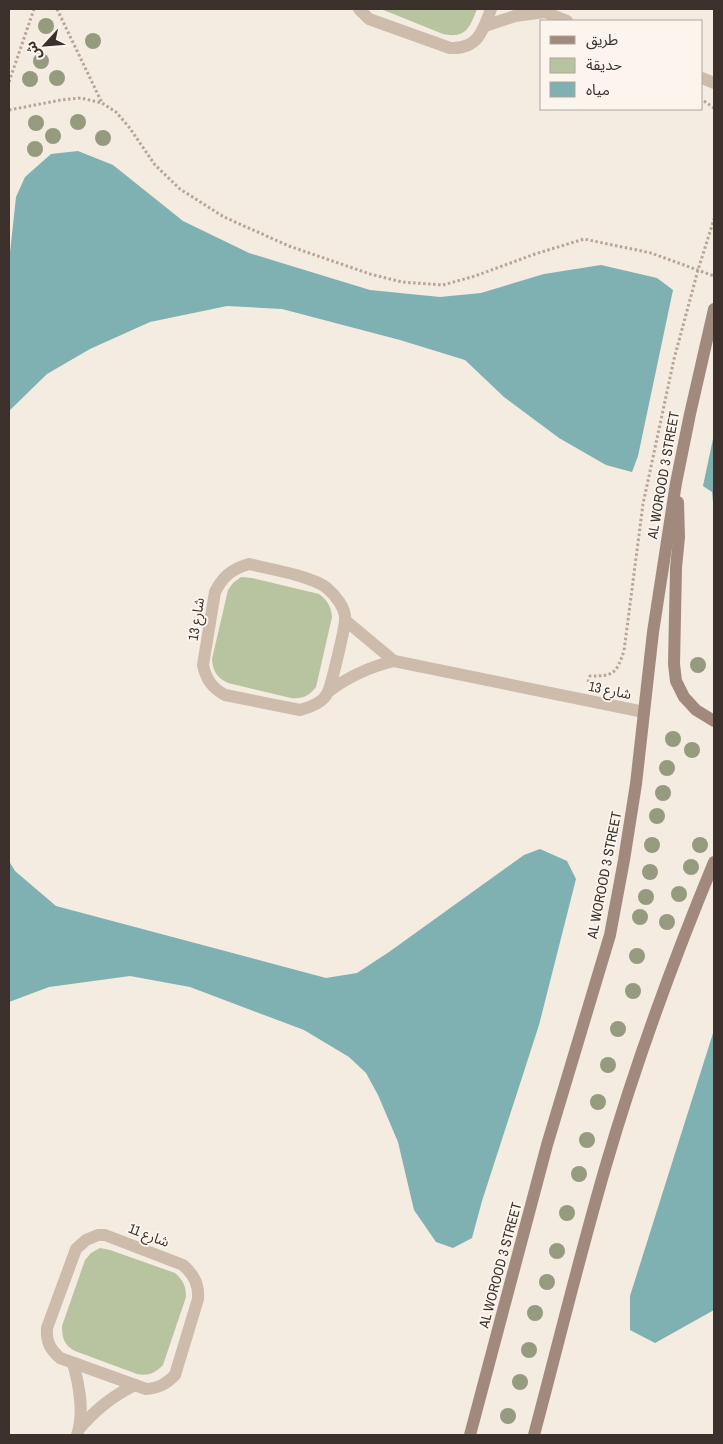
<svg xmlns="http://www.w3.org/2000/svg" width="723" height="1444" font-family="'Archivo Narrow','Noto Sans Arabic',sans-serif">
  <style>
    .green { fill: #b8c4a0 }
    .water { fill: #7fb0b2 }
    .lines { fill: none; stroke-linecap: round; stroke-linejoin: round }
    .path { stroke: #b9a596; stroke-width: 3; stroke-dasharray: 2.5 2.5; stroke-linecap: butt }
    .street { stroke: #cdbbac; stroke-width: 12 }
    .secondary { stroke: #a18a7d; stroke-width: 12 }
    .tree { fill: #969b7f }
    .labels { text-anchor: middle; stroke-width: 4; stroke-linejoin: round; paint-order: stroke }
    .street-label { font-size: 14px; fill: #3b302b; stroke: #fbf5ee }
  </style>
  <rect width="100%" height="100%" fill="#f4ebe1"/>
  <g class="green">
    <path d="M381 9H477C470 27 466 39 443 34Z"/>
    <path d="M241 577 252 578 319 594C327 600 331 606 332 617L316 687C309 696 303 699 291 698L228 683C216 677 213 671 212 659L228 590 233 583Z"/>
    <path d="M100 1248 110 1250 175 1273C183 1280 186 1286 186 1297L163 1365C154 1374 148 1376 137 1374L75 1351C64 1345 62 1338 62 1326L85 1260 91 1253Z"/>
  </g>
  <g class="water">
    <path d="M78 151 113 165 183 221 249 253 370 290 440 297 481 293 544 274 601 265 657 278 673 290 638 456 632 472 606 465 559 438 504 397 465 360 400 340 282 309 227 306 150 322 90 349 47 374 9 411V262L16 197 25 177 51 154Z"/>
    <path d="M714 434V512L712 492 703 486Z"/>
    <path d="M540 849 567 861 576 879 539 1025 482 1201 472 1238 453 1248 436 1242 414 1210 398 1142 378 1095 366 1073 349 1057 304 1030 190 987 130 976 49 987 9 1002V861L15 871 56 906 326 978 357 973 389 952 524 855Z"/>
    <path d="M714 1030V1310L655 1343 630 1330V1296Z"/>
  </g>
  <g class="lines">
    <g class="path">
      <path d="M57 9 102 103"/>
      <path d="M9 82 34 9"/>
      <path d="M704 101 714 108"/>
      <path d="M9 110 61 100 81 98 102 103 116 112 129 127 155 165 180 189 224 217 289 246 370 274 402 282 443 285 475 276 535 254 584 239 651 253 714 276"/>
      <path d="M588 682 590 676C614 676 616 674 624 651L643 504 674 359 698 270 714 219"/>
    </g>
    <g class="street">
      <path d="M359 9 369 19 450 48C478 49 483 31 491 9"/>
      <path d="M542 9 545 12 567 21"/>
      <path d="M485 26 515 16 545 12"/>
      <path d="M702 78 714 83"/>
      <path d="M249 564C269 569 312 576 327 588 335 595 346 608 345 620 345 628 331 686 328 692 323 703 310 707 300 710L225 695C212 688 206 679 203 665L215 592C223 576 232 569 249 564Z"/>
      <path d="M345 620 394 661"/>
      <path d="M328 692C349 676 369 667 394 661L644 712"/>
      <path d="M98 1235H105L183 1265C194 1275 199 1284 198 1299L175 1375C166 1384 159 1388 146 1389L60 1358C50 1349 46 1342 47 1328L76 1249 86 1240Z"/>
      <path d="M73 1363C79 1385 85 1413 77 1435"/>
      <path d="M79 1429C95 1410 112 1396 135 1385"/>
    </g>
    <g class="secondary">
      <path d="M678 502 679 537 676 568 674 664 676 681 684 697 696 710 714 721"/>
      <path d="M470 1435 547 1145 610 935 624 860 636 784 653 632 676 483 690 414 714 309"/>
      <path d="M534 1435C558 1345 580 1254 606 1165 636 1062 673 961 714 862"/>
    </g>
  </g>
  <g class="tree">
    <circle cx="46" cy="26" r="8"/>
    <circle cx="93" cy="41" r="8"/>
    <circle cx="41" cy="61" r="8"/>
    <circle cx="57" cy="78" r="8"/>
    <circle cx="30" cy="79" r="8"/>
    <circle cx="78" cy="122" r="8"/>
    <circle cx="36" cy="123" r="8"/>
    <circle cx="53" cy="136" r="8"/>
    <circle cx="103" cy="138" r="8"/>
    <circle cx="35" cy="149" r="8"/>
    <circle cx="698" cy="665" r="8"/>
    <circle cx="673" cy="739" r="8"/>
    <circle cx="692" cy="750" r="8"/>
    <circle cx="667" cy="768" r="8"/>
    <circle cx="663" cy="793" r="8"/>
    <circle cx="657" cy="816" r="8"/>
    <circle cx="652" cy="845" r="8"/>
    <circle cx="700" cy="845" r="8"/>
    <circle cx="691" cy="867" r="8"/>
    <circle cx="650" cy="872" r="8"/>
    <circle cx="679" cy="894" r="8"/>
    <circle cx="646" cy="897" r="8"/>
    <circle cx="640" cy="917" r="8"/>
    <circle cx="667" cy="922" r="8"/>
    <circle cx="637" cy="956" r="8"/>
    <circle cx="633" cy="991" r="8"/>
    <circle cx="618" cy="1029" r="8"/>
    <circle cx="608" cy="1065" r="8"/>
    <circle cx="598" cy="1102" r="8"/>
    <circle cx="587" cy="1140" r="8"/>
    <circle cx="579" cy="1174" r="8"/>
    <circle cx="567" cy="1213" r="8"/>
    <circle cx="557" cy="1251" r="8"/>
    <circle cx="547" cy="1282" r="8"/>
    <circle cx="535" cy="1313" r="8"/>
    <circle cx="529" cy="1350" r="8"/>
    <circle cx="520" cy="1382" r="8"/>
    <circle cx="508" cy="1416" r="8"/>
  </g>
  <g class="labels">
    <g class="street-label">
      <text transform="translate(663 475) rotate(-80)" y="5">AL WOROOD 3 STREET</text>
      <text transform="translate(196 619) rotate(-81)" y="5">شارع 13</text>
      <text transform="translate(610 690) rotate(12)" y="5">شارع 13</text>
      <text transform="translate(604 875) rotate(-79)" y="5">AL WOROOD 3 STREET</text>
      <text transform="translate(149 1235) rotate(21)" y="5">شارع 11</text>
      <text transform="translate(500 1265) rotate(-75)" y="5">AL WOROOD 3 STREET</text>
    </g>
  </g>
  <rect width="723" height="1444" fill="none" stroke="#3b302b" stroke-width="20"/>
  <rect x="540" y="20" width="162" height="90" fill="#fbf5ee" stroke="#aea6a0"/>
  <rect x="550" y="36" width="25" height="8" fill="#a18a7d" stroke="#aea6a0"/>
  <text x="586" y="45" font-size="15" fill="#3b302b">طريق</text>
  <rect x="550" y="58" width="25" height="15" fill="#b8c4a0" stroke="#aea6a0"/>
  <text x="586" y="70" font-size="15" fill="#3b302b">حديقة</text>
  <rect x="550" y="82" width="25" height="15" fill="#7fb0b2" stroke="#aea6a0"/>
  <text x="586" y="95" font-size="15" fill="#3b302b">مياه</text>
  <g transform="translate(45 45) rotate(244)" stroke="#fbf5ee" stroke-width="4" paint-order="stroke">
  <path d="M0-4L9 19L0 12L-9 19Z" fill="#3b302b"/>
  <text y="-8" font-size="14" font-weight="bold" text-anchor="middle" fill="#3b302b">ش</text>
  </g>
</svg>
